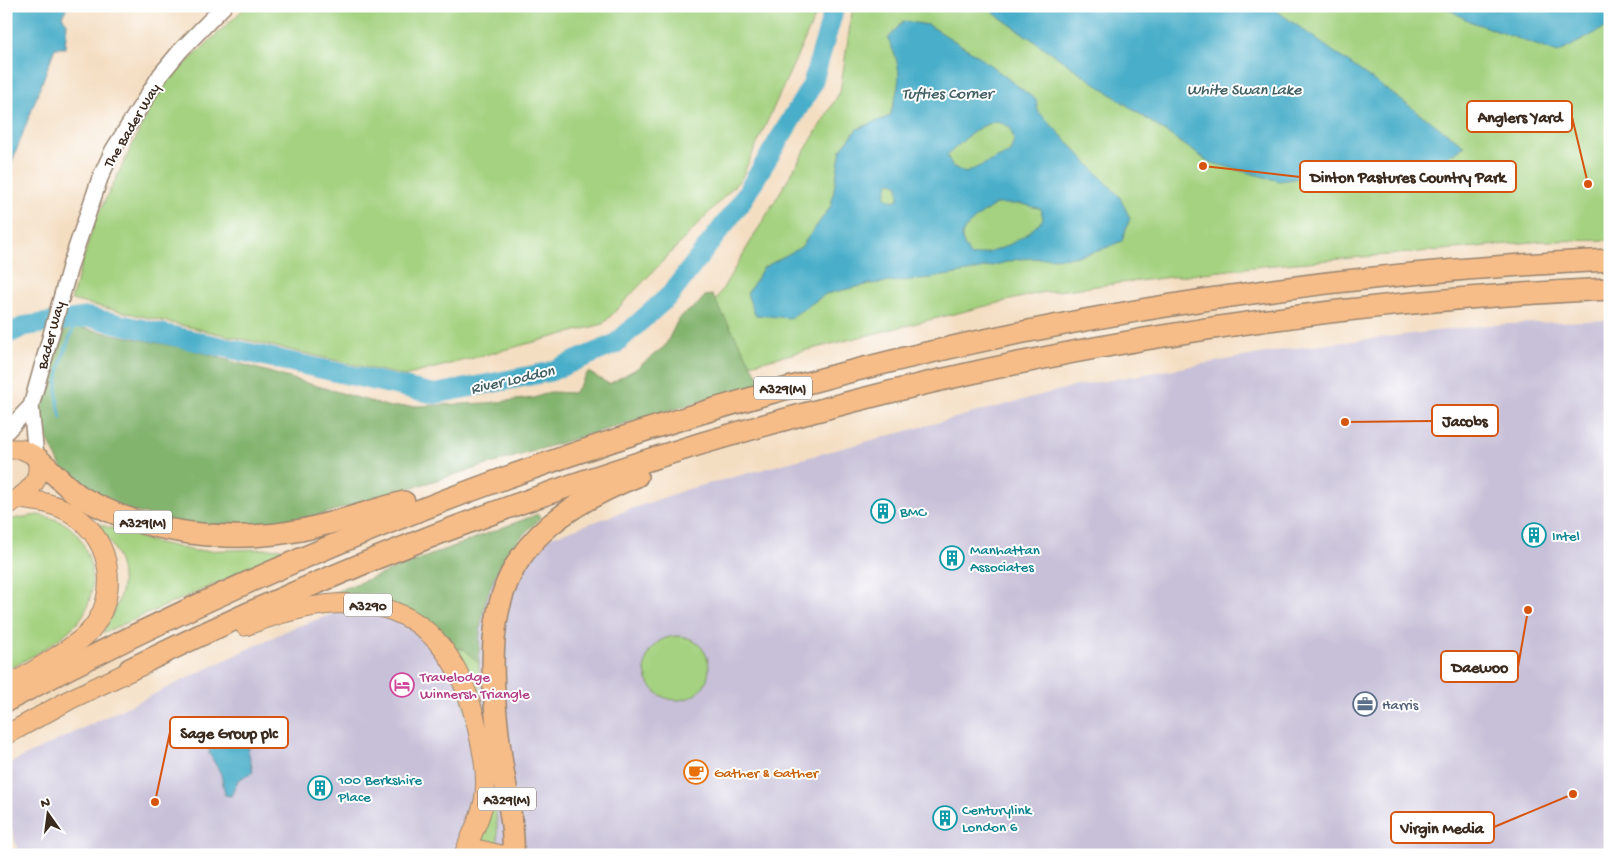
<svg xmlns="http://www.w3.org/2000/svg" width="1616" height="861" font-family="'Gochi Hand',sans-serif">
  <style>
    .industrial { fill: #c7c0d8 }
    .green { fill: #a4d280; stroke: #707e4f }
    .forest { fill: #83b46e; stroke: #5f6f46 }
    .water { fill: #4aaec9; stroke: #426c74; fill-rule: evenodd }
    .lines { fill: none; stroke-linecap: round; stroke-linejoin: round }
    .stream { stroke: #4aaec9; stroke-width: 3 }
    .river { stroke: #4aaec9; stroke-width: 20 }
    .tertiary-casing { stroke: #988470; stroke-width: 18 }
    .primary-casing { stroke: #988470; stroke-width: 21 }
    .motorway-casing { stroke: #988470; stroke-width: 24 }
    .tertiary { stroke: #fff; stroke-width: 15 }
    .primary { stroke: #f7bd88; stroke-width: 19 }
    .motorway { stroke: #f7bd88; stroke-width: 21 }
    .labels { text-anchor: middle; stroke-width: 4; stroke-linejoin: round; paint-order: stroke }
    .shield { fill: #fff; stroke: #766a62; stroke-width: 1 }
    .shield-label { font-size: 14px; font-weight: bold; fill: #3b2a1e }
    .street-label { font-size: 15px; fill: #3b2a1e; stroke: #fff }
    .culture-label { font-size: 15px; fill: #0d838f; stroke: #fff; text-anchor: start }
    .hotel-label { font-size: 15px; fill: #b23c85; stroke: #fff; text-anchor: start }
    .service-label { font-size: 15px; fill: #4e5e75; stroke: #fff; text-anchor: start }
    .food-label { font-size: 15px; fill: #c56008; stroke: #fff; text-anchor: start }
    .water-label { font-size: 16px; font-style: italic; fill: #415f62; stroke: #fff }
    .leader { fill: none; stroke: #d7540e; stroke-width: 2 }
    .callout-dot { fill: #d7540e; stroke: #fff; stroke-width: 2 }
    .callout { fill: #fff; stroke: #d7540e; stroke-width: 2 }
    .callout-label { font-size: 16px; text-anchor: middle; font-weight: bold; fill: #3b2a1e }
  </style>
  <rect width="100%" height="100%" fill="#fff"/>
  <filter id="ink" filterUnits="userSpaceOnUse"><feTurbulence type="fractalNoise" baseFrequency=".02" numOctaves="2"/><feDisplacementMap in="SourceGraphic" scale="10" xChannelSelector="R" yChannelSelector="G"/><feConvolveMatrix kernelMatrix="1 2 1 2 8 2 1 2 1" color-interpolation-filters="sRGB"/></filter>
  <filter id="wash" filterUnits="userSpaceOnUse"><feTurbulence type="fractalNoise" baseFrequency=".0096" numOctaves="4" result="noise"/><feDisplacementMap in="SourceGraphic" scale="20" xChannelSelector="R" yChannelSelector="G"/><feGaussianBlur stdDeviation="1.12" result="paint"/><feColorMatrix in="noise" values="0 0 0 0 0 0 0 0 0 0 0 0 0 0 0 0 0 1.4 0 .05"/><feComposite in="paint" operator="in"/></filter>
  <g filter="url(#wash)">
    <rect width="100%" height="100%" fill="#f4dec2"/>
    <path class="industrial" d="M1610 320V855H19L6 809V765L290 629 685 490 1071 387 1295 348 1487 325Z"/>
    <g class="green">
      <path d="M247 6H820L741 179 603 324 404 376 71 300 94 223 161 87Z"/>
      <path d="M853 6H1610V240L1543 241 1262 266 1039 293 665 385 840 92Z"/>
      <path d="M38 515C51 517 66 522 75 532 93 553 98 591 83 615 70 636 28 659 6 671V520Z"/>
      <path d="M96 523 150 541 195 551 298 548 103 633C109 619 121 601 122 586 124 561 111 541 96 523Z"/>
      <circle cx="677" cy="668" r="32"/>
      <path d="M450 648 464 649 479 664C479 725 497 785 498 846L479 842 489 810Z"/>
    </g>
    <g class="forest">
      <path d="M712 295 762 383 316 516 264 527 206 529 111 506 63 471 46 436 41 405 66 325 189 349 390 407 488 403 534 398 550 392 574 393 588 372 609 384 636 369 665 346 679 318 697 305 705 296Z"/>
      <path d="M538 514 540 519C493 559 478 604 479 664L464 649 450 648 436 631 319 598Z"/>
    </g>
    <g class="water">
      <path d="M6 6H68L62 16 67 23 65 48H55L6 178Z"/>
      <path d="M987 6H1270L1465 146 1430 167H1381L1279 181 1209 162 995 14Z"/>
      <path d="M1443 6H1610V25L1558 53 1469 21Z"/>
      <path d="M903 21 929 25 977 55 1036 100 1038 111 1119 196 1130 218 1122 241 1098 251 1073 257 1019 259 968 272 931 278 870 284 826 294 790 318 755 315 747 294 763 268 801 247 831 206 841 149 857 129 890 116C900 82 904 72 888 39ZM996 121 1010 127 1014 140 1010 152 965 173 952 166 947 155C965 140 973 128 996 121ZM893 182 898 185 899 198 893 201 885 197 888 183ZM996 204H1022L1041 209 1043 219C1024 240 998 253 970 256 968 251 962 243 962 237 962 226 987 210 996 204Z"/>
      <path d="M247 732 258 735 248 750 253 772 238 780 231 796 225 795 221 774 209 753 211 740 223 739 232 743 244 739Z"/>
    </g>
    <g class="lines">
      <path class="stream" d="M61 418C59 409 57 400 57 391 57 367 68 340 78 319"/>
      <path class="river" d="M6 335 25 326 88 317 435 394 549 372 615 344 670 295 740 204 812 85 835 6"/>
    </g>
  </g>
  <g filter="url(#ink)">
    <g class="lines">
      <g class="tertiary-casing">
        <g id="tertiary">
          <path d="M6 432 31 406"/>
          <path d="M36 456 31 406 71 263 100 178 113 150 161 74 180 51 224 6"/>
        </g>
      </g>
      <g class="primary-casing">
        <g id="primary">
          <path d="M6 449H21L36 456C45 482 25 495 6 506"/>
          <path d="M245 626C351 585 440 592 474 715 481 742 489 774 484 801 480 820 470 837 464 855"/>
          <path d="M6 688C28 673 72 650 89 632 120 597 113 541 74 515 58 504 39 501 20 499"/>
          <path d="M6 735 71 699 145 664"/>
          <path d="M464 855 480 850 501 855"/>
        </g>
      </g>
      <g class="motorway-casing">
        <g id="motorway">
          <path d="M37 458C52 470 66 488 83 498 146 534 230 544 301 530 336 523 369 511 404 502"/>
          <path d="M130 669C591 441 1095 312 1610 289"/>
          <path d="M6 701C510 432 1039 286 1610 260"/>
          <path d="M513 855C515 825 505 787 501 757 481 612 490 535 637 476"/>
        </g>
      </g>
      <use href="#tertiary" class="tertiary"/>
      <use href="#primary" class="primary"/>
      <use href="#motorway" class="motorway"/>
    </g>
  </g>
  <defs>
    <g id="building-ring" transform="scale(1.25)"><circle r="9.5" fill="#fff" stroke="#0f9aa8" stroke-width="1.5"/><path d="M-4-6H4V6H1V3H-1V6H-4ZM-2.5-4.3h1.7v1.8h-1.7ZM.8-4.3h1.7v1.8H.8ZM-2.5-1h1.7V.8h-1.7ZM.8-1h1.7V.8H.8Z" fill="#0f9aa8"/></g>
    <g id="hotel-ring" transform="scale(1.25)"><circle r="9.5" fill="#fff" stroke="#d1479c" stroke-width="1.5"/><path d="M-6-4.5h1.5V1H6V5H4.5V3h-9V5H-6ZM-4 0a1.8 1.8 0 1 1 3.6 0ZM.5 0V-2.5h3Q6-2.5 6 0Z" fill="#d1479c"/></g>
    <g id="office-ring" transform="scale(1.25)"><circle r="9.5" fill="#fff" stroke="#5c6f8a" stroke-width="1.5"/><path d="M-6-3h4V-5.5h4V-3h4V5H-6ZM-1-4.5V-3h2v-1.5ZM-6 0V1H6V0Z" fill="#5c6f8a"/></g>
    <g id="cafe-ring" transform="scale(1.25)"><circle r="9.5" fill="#fff" stroke="#e8710a" stroke-width="1.5"/><path d="M-5.5-4.5H6V0H3Q3 3.5 0 3.5H-2.5Q-5.5 3.5-5.5 0ZM3-3.2v2h1.7v-2ZM-6 4.5H4V6H-6Z" fill="#e8710a"/></g>
  </defs>
  <g fill-rule="evenodd">
    <use href="#building-ring" x="883" y="511"/>
    <use href="#building-ring" x="1534" y="535"/>
    <use href="#building-ring" x="952" y="558"/>
    <use href="#hotel-ring" x="402" y="685"/>
    <use href="#office-ring" x="1365" y="704"/>
    <use href="#cafe-ring" x="696" y="772"/>
    <use href="#building-ring" x="320" y="788"/>
    <use href="#building-ring" x="945" y="818"/>
  </g>
  <g class="labels">
    <g class="shield">
      <rect x="754" y="376.5" width="58" height="23" rx="4"/>
      <rect x="114" y="510.5" width="58" height="23" rx="4"/>
      <rect x="344" y="593.5" width="48" height="23" rx="4"/>
      <rect x="478" y="787.5" width="58" height="23" rx="4"/>
    </g>
    <g class="shield-label">
      <text x="783" y="393">A329(M)</text>
      <text x="143" y="527">A329(M)</text>
      <text x="368" y="610">A3290</text>
      <text x="507" y="804">A329(M)</text>
    </g>
    <g class="street-label">
      <text transform="translate(131 125) rotate(-59)" y="5">The Bader Way</text>
      <text transform="translate(50 335) rotate(-75)" y="5">Bader Way</text>
    </g>
    <g class="culture-label">
      <text x="900" y="516">BMC</text>
      <text x="1552" y="540">Intel</text>
      <text x="970" y="554">Manhattan<tspan x="970" dy="17">Associates</tspan></text>
      <text x="338" y="784">100 Berkshire<tspan x="338" dy="17">Place</tspan></text>
      <text x="962" y="814">Centurylink<tspan x="962" dy="17">London 6</tspan></text>
    </g>
    <g class="hotel-label">
      <text x="420" y="681">Travelodge<tspan x="420" dy="17">Winnersh Triangle</tspan></text>
    </g>
    <g class="service-label">
      <text x="1382" y="709">Harris</text>
    </g>
    <g class="food-label">
      <text x="714" y="777">Gather &amp; Gather</text>
    </g>
    <g class="water-label">
      <text x="1244" y="94">White Swan Lake</text>
      <text x="947" y="98">Tufties Corner</text>
      <text transform="translate(512 378) rotate(-13)" y="6">River Loddon</text>
    </g>
  </g>
  <path class="leader" d="M1588 184L1572 117M1203 166L1300 177M1345 422L1432 421M1528 610L1518 667M155 802L170 732M1573 794L1494 827"/>
  <g class="callout-dot">
    <circle cx="1588" cy="184" r="5"/>
    <circle cx="1203" cy="166" r="5"/>
    <circle cx="1345" cy="422" r="5"/>
    <circle cx="1528" cy="610" r="5"/>
    <circle cx="155" cy="802" r="5"/>
    <circle cx="1573" cy="794" r="5"/>
  </g>
  <g class="callout">
    <rect x="1467" y="101" width="105" height="31" rx="5"/>
    <rect x="1300" y="161" width="216" height="31" rx="5"/>
    <rect x="1432" y="405" width="66" height="31" rx="5"/>
    <rect x="1441" y="651" width="77" height="31" rx="5"/>
    <rect x="170" y="717" width="118" height="31" rx="5"/>
    <rect x="1391" y="812" width="103" height="31" rx="5"/>
  </g>
  <g class="callout-label">
    <text x="1520" y="122">Anglers Yard</text>
    <text x="1408" y="182">Dinton Pastures Country Park</text>
    <text x="1465" y="426">Jacobs</text>
    <text x="1480" y="672">Daewoo</text>
    <text x="229" y="738">Sage Group plc</text>
    <text x="1442" y="833">Virgin Media</text>
  </g>
  <rect width="1616" height="861" fill="none" stroke="#fff" stroke-width="25"/>
  <g transform="translate(48 814) rotate(346)" stroke="#ffffff" stroke-width="4" paint-order="stroke">
  <path d="M0-4L9 19L0 12L-9 19Z" fill="#3b2a1e"/>
  <text y="-8" font-size="14" font-weight="bold" text-anchor="middle" fill="#3b2a1e">N</text>
  </g>
</svg>
